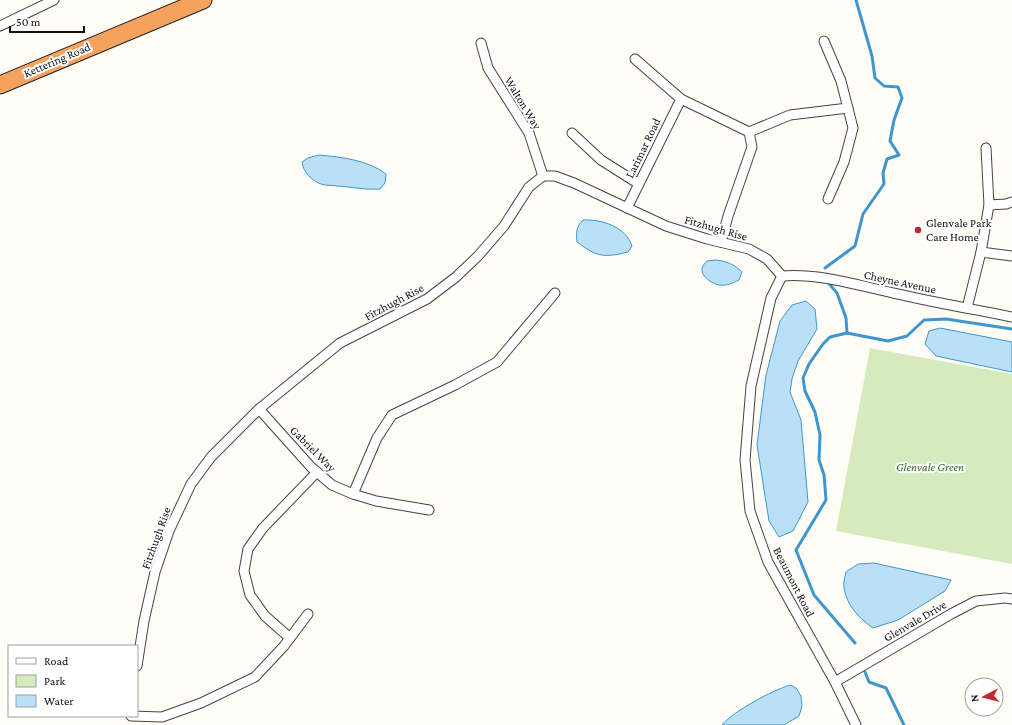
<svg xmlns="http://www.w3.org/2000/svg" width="1012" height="725" font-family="'Crimson Pro',serif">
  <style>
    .green { fill: #d5ebbd }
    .water { fill: #b9e0f7; stroke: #3f96cf }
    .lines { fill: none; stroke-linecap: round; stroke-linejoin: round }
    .stream { stroke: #3f96cf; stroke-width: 3 }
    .street-casing { stroke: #444; stroke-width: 11 }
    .highway-casing { stroke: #222; stroke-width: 19 }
    .street { stroke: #fff; stroke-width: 9 }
    .highway { stroke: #f5a25d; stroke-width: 17 }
    .poi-dot { fill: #c4262e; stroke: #fff; stroke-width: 1.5 }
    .labels { text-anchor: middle; stroke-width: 4; stroke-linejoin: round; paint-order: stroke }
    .street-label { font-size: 12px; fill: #111; stroke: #fff }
    .poi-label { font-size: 12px; fill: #111; stroke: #fff; text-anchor: start }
    .park-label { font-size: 12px; font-style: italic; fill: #2f6b1f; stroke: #fff }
  </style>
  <rect width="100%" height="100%" fill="#fffdf5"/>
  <path class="green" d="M870 348 1012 374V564L836 531Z"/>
  <g class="water">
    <path d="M319 155C341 157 368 160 386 174L385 183 380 189C364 190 353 187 337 186 332 185 326 186 321 184 312 181 303 172 302 162L308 158Z"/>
    <path d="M583 220C602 219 626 227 632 246L628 252C604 258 597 257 577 242 576 232 576 227 583 220Z"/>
    <path d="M715 260C726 261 734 264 742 272L739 280C733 283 727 286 720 285 714 285 701 277 702 269 702 266 705 263 707 261Z"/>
    <path d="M806 301 815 309 817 329 798 361 792 379 790 392 801 420 808 502 793 531 779 537 769 521 757 445 766 375 780 321 792 305Z"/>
    <path d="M940 328 1012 342V372L936 356 925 344 929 331Z"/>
    <path d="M874 563 951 580 945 591 898 620 873 628C859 618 847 606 844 588 843 583 845 577 846 572L858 564Z"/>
    <path d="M790 685 796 688 801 696 802 706 799 716 784 725H722C732 712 773 690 790 685Z"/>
  </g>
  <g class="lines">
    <g class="stream">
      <path d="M825 268 855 246 863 214 884 184 883 173 887 159 899 155 890 141 894 120 902 98 898 87 884 86 875 78 872 56 856 0"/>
      <path d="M826 280 837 293 846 318 847 333"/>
      <path d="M855 643 814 595 796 550 826 500 824 475 819 460 820 435 815 412 805 391 803 378 809 364 823 344 830 337 847 333 888 341 907 336 924 320 946 319 1012 329"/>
      <path d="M865 672 869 682 886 688 904 725"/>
    </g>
    <g class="street-casing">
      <g id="street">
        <path d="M0 26 54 0"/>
        <path d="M824 41 841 81 853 128 844 162 828 199"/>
        <path d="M481 43 488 68 529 133 543 176"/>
        <path d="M635 59 681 99 749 132 752 147 728 216 721 242"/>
        <path d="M749 132 790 115 848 108"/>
        <path d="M572 133 601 160 639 184"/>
        <path d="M989 205 1006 204 1012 202"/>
        <path d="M627 208 681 99"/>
        <path d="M981 252 1012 256"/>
        <path d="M782 276 771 298 751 386 745 460 750 511 768 562 835 682 856 725"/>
        <path d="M782 276C820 273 856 285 893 293 932 302 972 309 1012 317"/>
        <path d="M967 308 981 252 989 205 986 148"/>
        <path d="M259 409 311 467 332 485 353 494 376 501 429 510"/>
        <path d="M353 494 377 438 392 415 455 385 497 362 555 293"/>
        <path d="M290 638 265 616 250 595 244 571 248 549 263 528 317 472"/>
        <path d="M137 666 144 621 155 572 169 531 191 484 211 457 259 409 340 343 427 299 456 277 478 256 504 226 529 187 543 176H555L574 183 666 226 707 239 749 249 767 259 782 276"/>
        <path d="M835 682 951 614 976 601 1005 598 1012 599"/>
        <path d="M131 716 162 717 201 703 255 677 284 646 308 614"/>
      </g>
    </g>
    <g class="highway-casing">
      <path id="highway" d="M0 85 203 0"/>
    </g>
    <use href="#street" class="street"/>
    <use href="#highway" class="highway"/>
  </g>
  <circle class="poi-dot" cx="918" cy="230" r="4"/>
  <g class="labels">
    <g class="street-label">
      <text transform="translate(57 60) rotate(-23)" y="4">Kettering Road</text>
      <text transform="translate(523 103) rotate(59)" y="4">Walton Way</text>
      <text transform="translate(643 148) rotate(-64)" y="4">Larimar Road</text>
      <text transform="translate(716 228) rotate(16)" y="4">Fitzhugh Rise</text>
      <text transform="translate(900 282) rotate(12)" y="4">Cheyne Avenue</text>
      <text transform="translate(394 302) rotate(-28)" y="4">Fitzhugh Rise</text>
      <text transform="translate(313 449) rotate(45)" y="4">Gabriel Way</text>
      <text transform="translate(156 538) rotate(-70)" y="4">Fitzhugh Rise</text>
      <text transform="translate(794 582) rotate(63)" y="4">Beaumont Road</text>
      <text transform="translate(915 621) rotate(-30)" y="4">Glenvale Drive</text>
    </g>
    <g class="poi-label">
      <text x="926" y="227">Glenvale Park<tspan x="926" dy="14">Care Home</tspan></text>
    </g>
    <g class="park-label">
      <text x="930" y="471">Glenvale Green</text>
    </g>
  </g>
  <rect x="8" y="645" width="130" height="72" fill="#ffffff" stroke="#a0a0a0"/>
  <rect x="16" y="658" width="20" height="6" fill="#ffffff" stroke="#a0a0a0"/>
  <text x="44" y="665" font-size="12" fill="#111111">Road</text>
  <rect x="16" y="675" width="20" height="12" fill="#d5ebbd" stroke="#a0a0a0"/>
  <text x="44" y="685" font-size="12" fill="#111111">Park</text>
  <rect x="16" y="695" width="20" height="12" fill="#b9e0f7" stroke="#a0a0a0"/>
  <text x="44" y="705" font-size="12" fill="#111111">Water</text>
  <g transform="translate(984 697) rotate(263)"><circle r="19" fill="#ffffff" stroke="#a0a0a0"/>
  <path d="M0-3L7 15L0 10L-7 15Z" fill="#c4262e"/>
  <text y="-6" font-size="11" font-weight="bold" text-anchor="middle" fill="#111111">N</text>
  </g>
  <path d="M10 26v6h74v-6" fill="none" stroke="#111111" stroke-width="2"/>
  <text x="16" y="26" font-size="12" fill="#111111" stroke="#ffffff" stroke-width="3" paint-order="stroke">50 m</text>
</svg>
